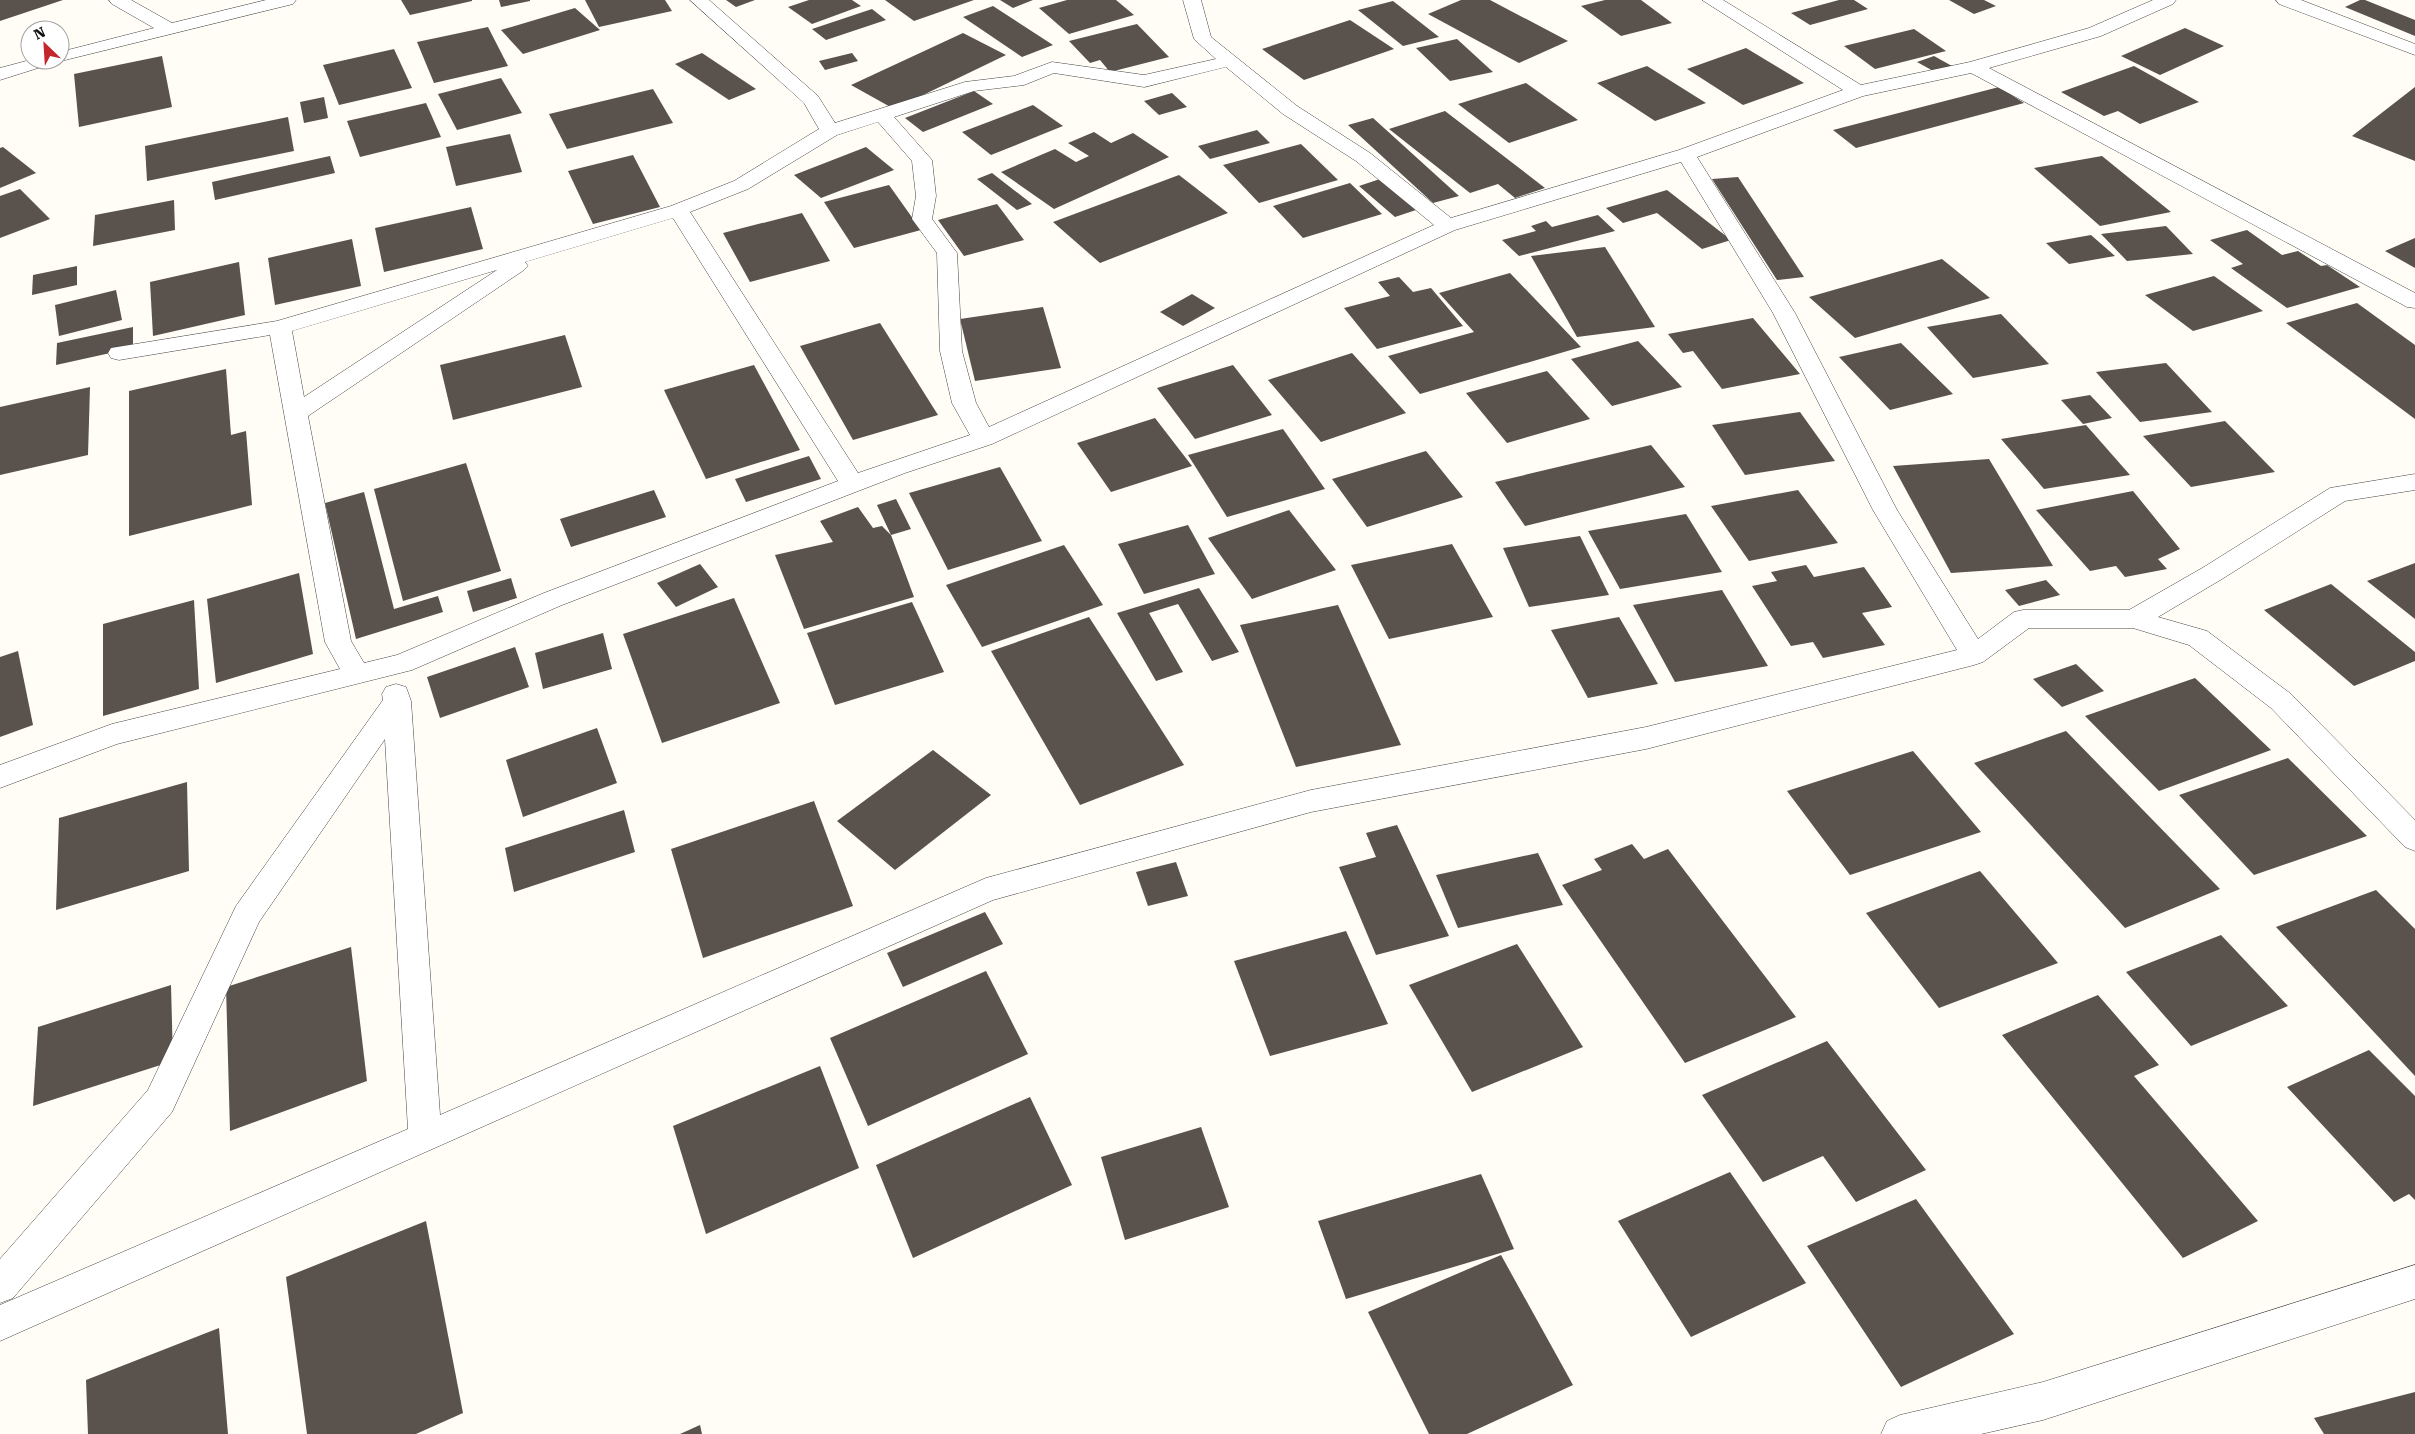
<svg xmlns="http://www.w3.org/2000/svg" width="2415" height="1434" font-family="'Roboto Serif',serif">
  <style>
    .building { fill: #5a524d }
    .lines { fill: none; stroke-linecap: round; stroke-linejoin: round }
    .minor-casing { stroke: #444; stroke-width: 1 }
    .minor { fill: #fff; fill-rule: evenodd }
  </style>
  <rect width="100%" height="100%" fill="#fffdf5"/>
  <g class="building">
    <path d="M0 0H63L0 21Z"/>
    <path d="M401 0H472V1L410 15Z"/>
    <path d="M499 0H530V1L501 7Z"/>
    <path d="M585 0H665L672 11 599 27Z"/>
    <path d="M726 0H755L736 7Z"/>
    <path d="M809 0H852L861 6 812 24 788 7Z"/>
    <path d="M885 0H974L914 21Z"/>
    <path d="M1000 0H1033L1013 8Z"/>
    <path d="M1067 0H1116L1134 15 1069 34 1039 8Z"/>
    <path d="M1461 0H1490L1568 41 1519 63 1428 14Z"/>
    <path d="M1605 0H1641L1672 23 1621 36 1581 6Z"/>
    <path d="M1839 0H1854L1868 9 1810 25 1791 13Z"/>
    <path d="M1949 0H1984L1996 6 1974 14Z"/>
    <path d="M2360 0H2365L2415 20V36L2345 7Z"/>
    <path d="M1393 1 1439 37 1403 46 1358 10Z"/>
    <path d="M993 6 1053 45 1022 57 963 17Z"/>
    <path d="M575 8 600 30 523 54 501 30Z"/>
    <path d="M872 9 886 20 826 40 812 29Z"/>
    <path d="M1350 20 1394 49 1304 80 1262 49Z"/>
    <path d="M1137 24 1169 57 1110 72 1100 60 1090 63 1069 41Z"/>
    <path d="M488 27 508 66 434 83 417 42Z"/>
    <path d="M2185 28 2224 46 2160 75 2121 56Z"/>
    <path d="M1914 29 1946 51 1875 69 1844 46Z"/>
    <path d="M963 33 1006 55 894 109 851 85Z"/>
    <path d="M1457 39 1493 72 1450 81 1416 48Z"/>
    <path d="M1746 48 1804 83 1743 105 1687 69Z"/>
    <path d="M394 49 412 88 339 105 323 65Z"/>
    <path d="M702 53 756 89 729 100 675 64Z"/>
    <path d="M852 53 858 61 825 70 819 61Z"/>
    <path d="M162 56 172 107 79 127 74 74Z"/>
    <path d="M1934 56 1952 66 1935 72 1917 62Z"/>
    <path d="M1647 66 1706 103 1655 121 1597 83Z"/>
    <path d="M2134 66 2199 102 2140 124 2118 111 2104 116 2061 92Z"/>
    <path d="M501 78 522 113 457 130 438 94Z"/>
    <path d="M1526 83 1578 120 1509 143 1458 104Z"/>
    <path d="M1999 87 2024 103 1856 148 1833 130Z"/>
    <path d="M2415 87V161L2352 136Z"/>
    <path d="M653 89 673 123 567 149 549 114Z"/>
    <path d="M974 91 993 104 923 132 905 118Z"/>
    <path d="M1172 93 1187 107 1159 115 1144 101Z"/>
    <path d="M324 97 328 118 304 123 300 102Z"/>
    <path d="M426 103 441 137 360 157 347 121Z"/>
    <path d="M1033 105 1063 126 991 155 962 132Z"/>
    <path d="M1445 111 1545 188 1515 198 1498 184 1470 193 1389 129Z"/>
    <path d="M288 117 294 151 147 181 145 146Z"/>
    <path d="M1373 118 1459 196 1433 203 1348 125Z"/>
    <path d="M1257 130 1270 143 1210 159 1198 146Z"/>
    <path d="M1094 132 1111 143 1133 133 1169 157 1054 209 1001 172 1055 149 1076 162 1089 156 1068 143Z"/>
    <path d="M510 134 522 172 456 186 446 147Z"/>
    <path d="M1301 144 1338 180 1259 203 1223 165Z"/>
    <path d="M3 147 36 173 0 188V148Z"/>
    <path d="M866 147 894 170 821 198 794 175Z"/>
    <path d="M633 155 660 207 593 224 568 171Z"/>
    <path d="M330 156 335 173 215 200 212 182Z"/>
    <path d="M2102 156 2171 212 2100 226 2034 168Z"/>
    <path d="M992 173 1032 204 1017 210 977 179Z"/>
    <path d="M1179 175 1228 213 1100 263 1053 222Z"/>
    <path d="M1738 177 1804 277 1777 280 1712 179Z"/>
    <path d="M1383 178 1419 209 1395 217 1359 186Z"/>
    <path d="M1350 183 1382 214 1303 238 1273 206Z"/>
    <path d="M889 185 921 230 854 248 824 202Z"/>
    <path d="M20 189 50 219 0 238V196Z"/>
    <path d="M1667 190 1731 240 1702 249 1657 213 1623 223 1606 208Z"/>
    <path d="M174 200 175 230 93 246 95 215Z"/>
    <path d="M997 204 1024 240 964 256 938 220Z"/>
    <path d="M471 207 483 249 384 272 375 228Z"/>
    <path d="M802 213 830 261 750 282 723 233Z"/>
    <path d="M1598 215 1615 231 1519 256 1502 240 1536 231 1531 226 1546 221 1552 227Z"/>
    <path d="M2166 226 2193 254 2127 261 2101 234Z"/>
    <path d="M2247 230 2282 255 2298 251 2321 266 2327 265 2360 287 2287 308 2231 268 2243 264 2210 240Z"/>
    <path d="M2091 235 2115 256 2069 264 2046 243Z"/>
    <path d="M2415 238V268L2385 251Z"/>
    <path d="M352 239 361 286 275 305 268 258Z"/>
    <path d="M1605 247 1655 327 1577 337 1531 256Z"/>
    <path d="M1942 259 1990 298 1855 338 1809 297Z"/>
    <path d="M239 262 245 315 153 336 150 282Z"/>
    <path d="M77 266V285L32 295 33 275Z"/>
    <path d="M1510 273 1581 347 1420 394 1388 356 1474 332 1439 293Z"/>
    <path d="M2214 276 2263 311 2193 331 2145 295Z"/>
    <path d="M1399 277 1413 292 1431 288 1463 326 1377 349 1344 308 1390 296 1378 282Z"/>
    <path d="M116 290 122 320 59 336 55 305Z"/>
    <path d="M1192 294 1215 308 1183 326 1160 312Z"/>
    <path d="M2357 303 2415 345V419L2286 323Z"/>
    <path d="M1043 307 1061 368 975 381 960 319Z"/>
    <path d="M2001 314 2049 364 1973 378 1927 327Z"/>
    <path d="M1753 318 1800 374 1722 389 1693 351 1683 353 1668 334Z"/>
    <path d="M880 323 938 415 853 440 800 346Z"/>
    <path d="M133 327V348L56 365 57 343Z"/>
    <path d="M565 335 582 387 453 420 440 365Z"/>
    <path d="M1638 341 1682 387 1612 406 1571 359Z"/>
    <path d="M1901 343 1953 394 1890 410 1839 357Z"/>
    <path d="M1352 353 1406 413 1321 442 1268 380Z"/>
    <path d="M2166 363 2212 412 2140 422 2096 372Z"/>
    <path d="M754 365 800 450 706 479 664 390Z"/>
    <path d="M1233 365 1272 415 1195 439 1157 388Z"/>
    <path d="M226 369 231 435 246 431 252 505 129 536V391Z"/>
    <path d="M1547 371 1590 419 1507 443 1466 393Z"/>
    <path d="M90 387 88 455 0 475V407Z"/>
    <path d="M2090 395 2112 418 2083 424 2061 400Z"/>
    <path d="M1800 412 1835 461 1745 475 1712 425Z"/>
    <path d="M1155 418 1192 466 1111 492 1077 443Z"/>
    <path d="M2225 421 2275 472 2191 487 2143 436Z"/>
    <path d="M2086 425 2130 475 2044 489 2001 439Z"/>
    <path d="M1283 429 1325 489 1227 517 1188 455Z"/>
    <path d="M1651 445 1685 487 1525 526 1495 482Z"/>
    <path d="M1426 451 1463 497 1367 527 1332 479Z"/>
    <path d="M809 456 821 479 746 502 735 479Z"/>
    <path d="M1989 459 2053 566 1951 573 1893 466Z"/>
    <path d="M466 463 501 571 403 601 374 489Z"/>
    <path d="M1000 467 1042 541 948 570 909 493Z"/>
    <path d="M654 490 666 517 571 547 560 519Z"/>
    <path d="M1798 490 1838 543 1749 561 1711 506Z"/>
    <path d="M2133 491 2180 549 2158 559 2167 569 2125 577 2116 566 2090 571 2036 510Z"/>
    <path d="M364 492 394 609 438 596 443 612 356 639 325 503Z"/>
    <path d="M896 499 911 529 891 535 877 505Z"/>
    <path d="M858 507 873 528 882 526 891 535 914 597 804 629 775 555 833 542 820 521Z"/>
    <path d="M1289 510 1336 570 1252 599 1208 538Z"/>
    <path d="M1686 514 1722 572 1620 589 1588 531Z"/>
    <path d="M1188 525 1215 574 1144 594 1118 544Z"/>
    <path d="M1580 536 1609 595 1529 607 1503 548Z"/>
    <path d="M1452 544 1493 617 1389 639 1351 565Z"/>
    <path d="M1064 545 1103 605 982 647 946 585Z"/>
    <path d="M2415 563V619L2367 581Z"/>
    <path d="M700 564 718 587 676 607 657 583Z"/>
    <path d="M1806 565 1814 577 1864 567 1892 607 1862 613 1885 645 1823 658 1813 642 1791 646 1752 586 1777 581 1771 572Z"/>
    <path d="M299 573 313 654 216 683 207 599Z"/>
    <path d="M511 578 517 598 473 612 467 591Z"/>
    <path d="M2046 580 2060 595 2019 606 2005 590Z"/>
    <path d="M2331 584 2415 652V661L2354 686 2264 610Z"/>
    <path d="M1199 588 1239 652 1212 661 1178 604 1149 613 1183 672 1156 681 1117 613Z"/>
    <path d="M1722 590 1768 666 1675 682 1633 605Z"/>
    <path d="M734 598 780 703 662 743 623 634Z"/>
    <path d="M194 600 199 689 103 716V624Z"/>
    <path d="M912 602 944 672 835 705 807 633Z"/>
    <path d="M1338 605 1401 745 1296 767 1240 625Z"/>
    <path d="M1089 617 1184 765 1080 805 991 651Z"/>
    <path d="M1619 617 1658 684 1588 698 1551 630Z"/>
    <path d="M603 633 612 669 543 689 535 653Z"/>
    <path d="M515 647 529 687 440 718 427 677Z"/>
    <path d="M18 651 33 725 0 737V657Z"/>
    <path d="M2076 664 2104 691 2062 707 2033 679Z"/>
    <path d="M2195 678 2271 750 2159 791 2085 716Z"/>
    <path d="M597 728 617 783 523 817 506 760Z"/>
    <path d="M2066 731 2220 889 2125 928 1974 763Z"/>
    <path d="M933 750 991 795 895 870 837 821Z"/>
    <path d="M1913 751 1981 832 1850 875 1787 791Z"/>
    <path d="M2288 758 2367 836 2254 875 2179 795Z"/>
    <path d="M187 782 189 871 56 910 59 818Z"/>
    <path d="M814 801 853 906 703 958 671 849Z"/>
    <path d="M624 810 635 852 514 892 505 848Z"/>
    <path d="M1397 825 1449 936 1376 955 1339 867 1376 857 1366 833Z"/>
    <path d="M1632 844 1644 859 1668 849 1796 1017 1685 1063 1562 885 1602 870 1594 859Z"/>
    <path d="M1538 853 1563 905 1458 928 1436 875Z"/>
    <path d="M1176 862 1188 896 1148 906 1136 872Z"/>
    <path d="M1980 871 2058 963 1939 1008 1866 913Z"/>
    <path d="M2376 890 2415 929V1076L2276 927Z"/>
    <path d="M985 912 1003 944 903 987 887 953Z"/>
    <path d="M1346 931 1388 1024 1270 1056 1234 961Z"/>
    <path d="M2221 935 2288 1006 2191 1046 2126 972Z"/>
    <path d="M1517 944 1583 1047 1472 1092 1409 985Z"/>
    <path d="M351 947 367 1081 230 1131 226 987Z"/>
    <path d="M986 971 1028 1054 868 1126 830 1038Z"/>
    <path d="M171 985 173 1061 33 1106 38 1027Z"/>
    <path d="M2098 995 2159 1065 2134 1076 2258 1221 2183 1258 2002 1035Z"/>
    <path d="M1827 1041 1926 1170 1856 1202 1823 1156 1763 1182 1702 1095Z"/>
    <path d="M2369 1050 2415 1096V1200L2409 1194 2394 1202 2287 1087Z"/>
    <path d="M820 1066 859 1168 706 1234 673 1126Z"/>
    <path d="M1030 1097 1072 1185 913 1258 876 1165Z"/>
    <path d="M1201 1127 1229 1207 1125 1240 1101 1157Z"/>
    <path d="M1730 1172 1806 1283 1691 1337 1618 1221Z"/>
    <path d="M1481 1174 1514 1249 1346 1299 1318 1221Z"/>
    <path d="M1916 1199 2014 1334 1901 1387 1807 1246Z"/>
    <path d="M426 1221 463 1413 416 1434H307L286 1277Z"/>
    <path d="M1501 1255 1573 1385 1467 1434H1429L1368 1312Z"/>
    <path d="M219 1328 228 1434H88L86 1380Z"/>
    <path d="M2415 1392V1434H2324L2314 1418Z"/>
    <path d="M700 1425 702 1434H680Z"/>
  </g>
  <g class="lines">
    <g class="minor-casing">
      <g id="minor">
        <path d="M109 0H131L172 23 266 0H296L293 4 57 62 0 80V68L30 60H60V52L154 28 112 4Z"/>
        <path d="M690 0H709L818 96 835 123 965 82 1014 76 1052 62 1144 75 1216 59 1194 39 1183 0H1201L1211 37 1297 106 1370 153 1451 218 1679 150 1843 90 1702 0H1723L1861 85 1970 62 2089 28 2153 0H2176L2173 4 2101 36 1989 68 2415 293V308L2407 307 1971 73 1863 96 1697 157 1795 313 1897 510 1978 639 2014 612 2023 610H2129L2204 567 2330 488 2415 474V490L2345 501 2222 579 2158 617 2207 631 2291 694 2415 820V851L2405 847 2271 708 2189 645 2133 628H2029L1983 662 1974 665 1646 749 1311 812 993 900 0 1341V1305L408 1129 385 739 259 922 172 1112 13 1298 0 1303V1259L148 1090 236 906 383 700 382 694 386 687 396 684 406 687 411 701 440 1115 986 878 1311 790 1646 727 1957 650 1873 510 1773 313 1681 162 1455 230 992 444 905 473 562 605 412 670 117 744 0 788V765L112 724 340 669 325 642 270 335 119 360 111 358 108 353 111 348 277 321 671 206 734 181 819 129 804 103ZM1226 67 1283 114 1356 161 1434 225 989 427 976 403 962 351 957 253 932 219 936 196 932 160 894 117 974 91 1024 85 1054 73 1144 87ZM878 122 912 161 916 196 912 219 937 253 940 351 952 403 970 435 858 473 690 212 748 189 837 135ZM673 218 838 481 544 593 397 655 364 663 351 641 308 416 524 270 528 266 525 262ZM497 270 304 397 292 331Z"/>
        <path d="M2276 0H2301L2415 44V55L2279 4Z"/>
        <path d="M2415 1265V1299L2043 1420 1981 1434H1881L1887 1421 1900 1415 2043 1382Z"/>
      </g>
    </g>
    <use href="#minor" class="minor"/>
  </g>
  <g transform="translate(45 45) rotate(335)"><circle r="24" fill="#ffffff" stroke="#a0a0a0"/>
  <path d="M0-4L9 19L0 12L-9 19Z" fill="#c4262e"/>
  <text y="-8" font-size="14" font-weight="bold" text-anchor="middle" fill="#111111">N</text>
  </g>
</svg>
